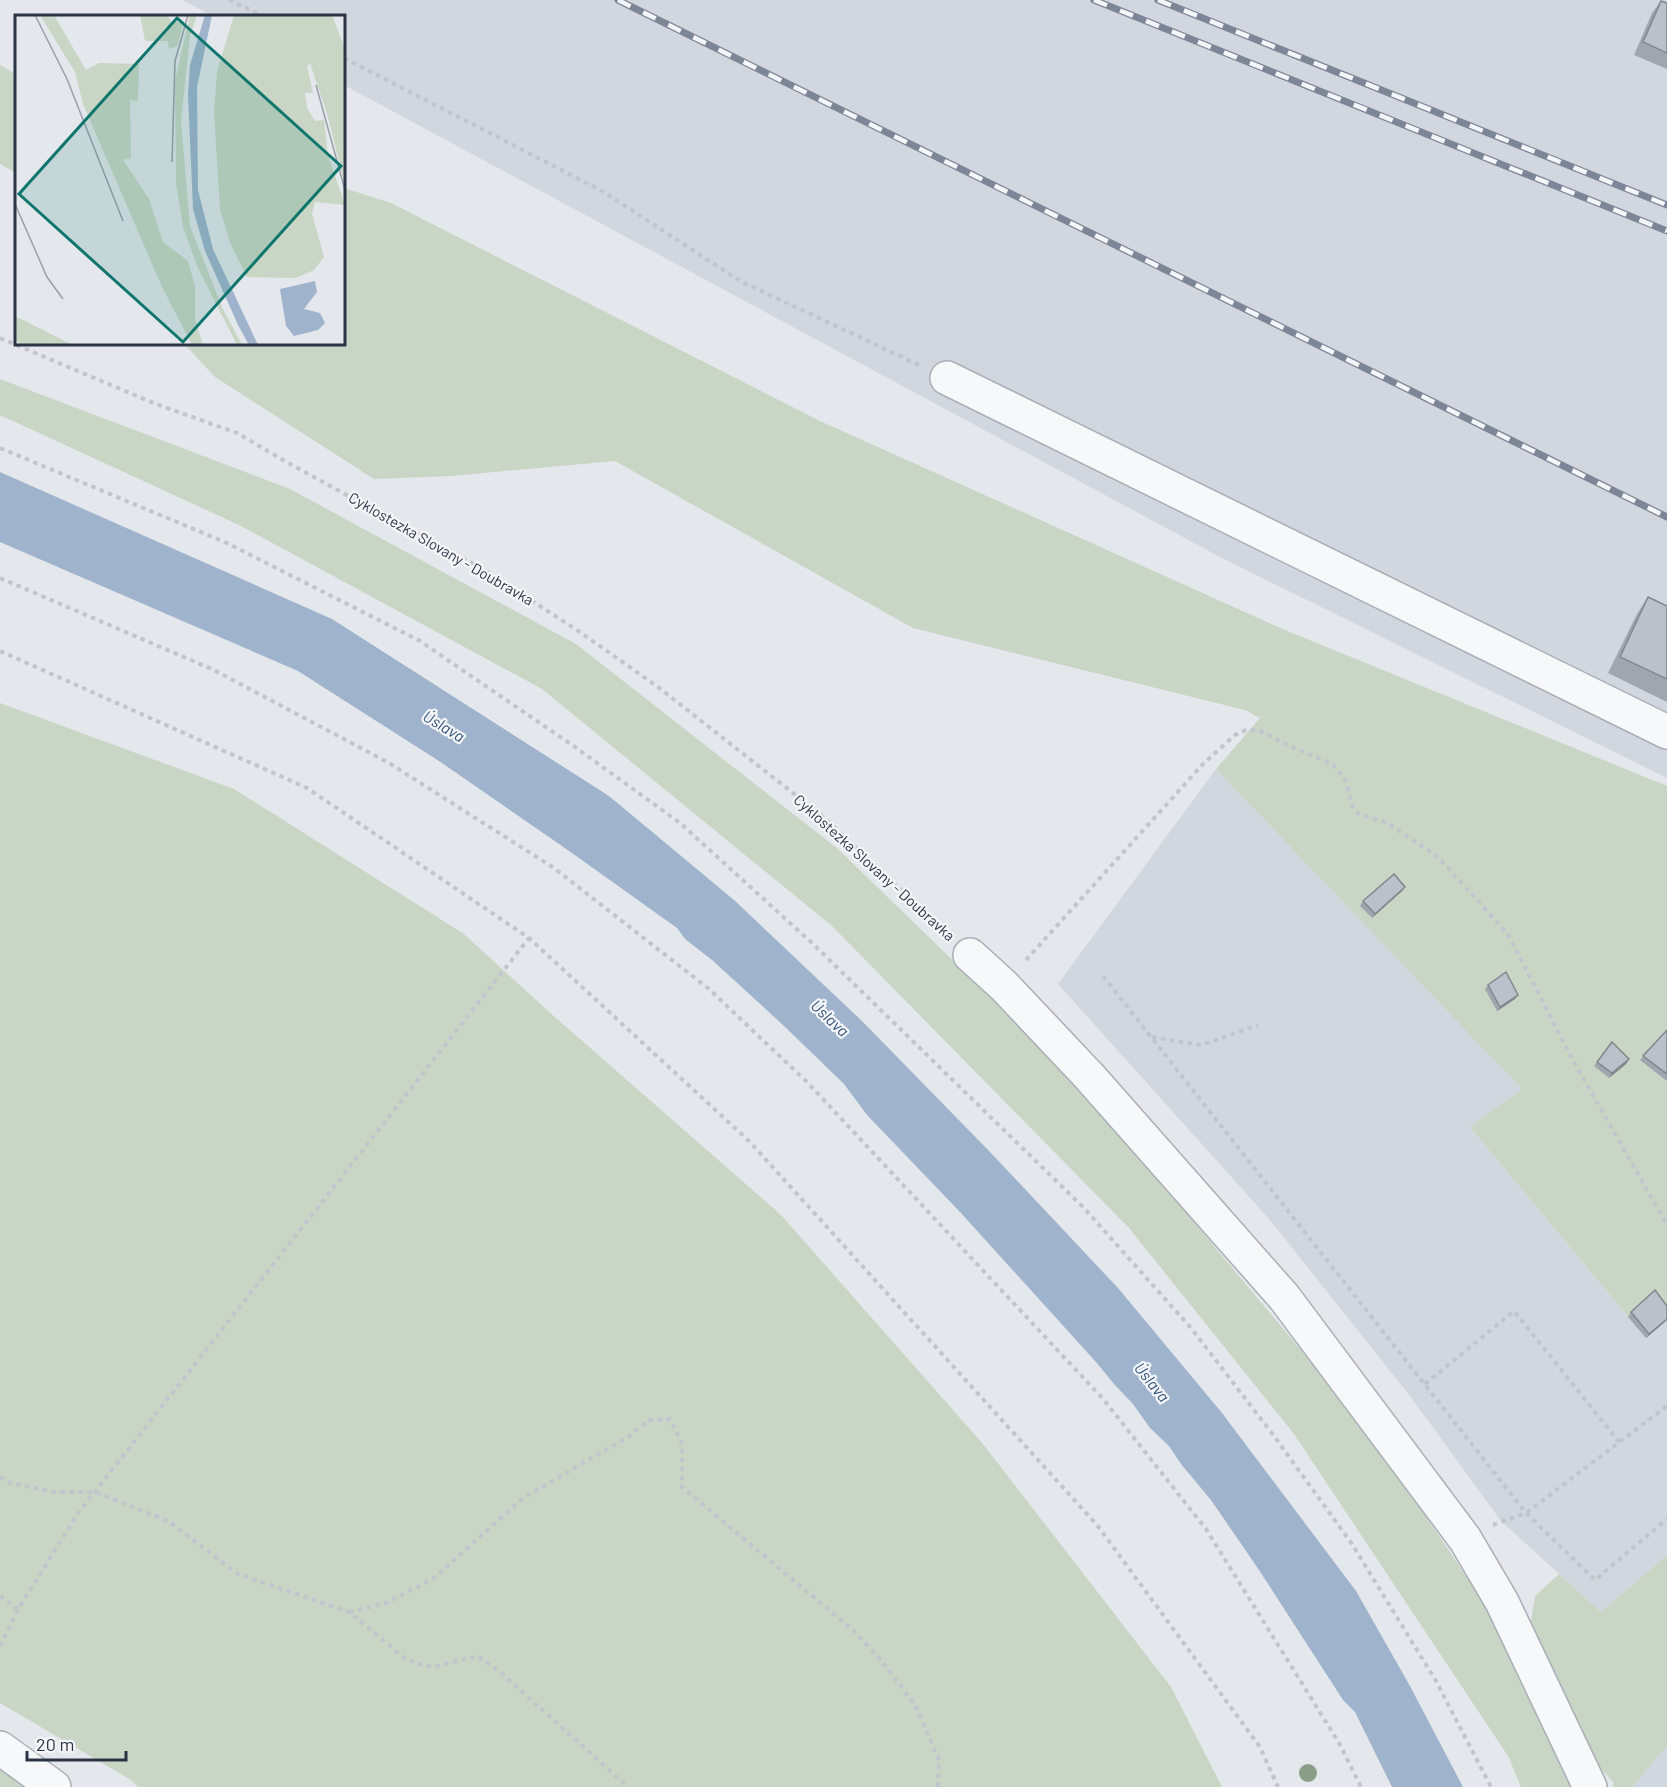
<svg xmlns="http://www.w3.org/2000/svg" width="1667" height="1787" font-family="Barlow,sans-serif">
  <style>
    .built { fill: #d2d6de }
    .green { fill: #c9d6c5 }
    .water { fill: #9fb4cc }
    .lines { fill: none; stroke-linecap: round; stroke-linejoin: round }
    .minor-casing { stroke: #a9aeb7; stroke-width: 36 }
    .path { stroke: #c2c5cb; stroke-width: 4; stroke-dasharray: 4.5 4.5; stroke-linecap: butt }
    .minor { stroke: #f7f8fa; stroke-width: 33 }
    .rail-casing { stroke: #7d8696; stroke-width: 7 }
    .rail { stroke: #f4f6f9; stroke-width: 4.5; stroke-dasharray: 14; stroke-linecap: butt }
    .tree { fill: #899d89 }
    .wall { fill: #a1a5ae }
    .shaded-wall { fill: #83868d }
    .building { fill: #bbc0ca; stroke: #83868d; stroke-width: 1.5 }
    .labels { text-anchor: middle; stroke-width: 4.5; stroke-linejoin: round; paint-order: stroke }
    .street-label { font-size: 15px; fill: #2b3445; stroke: #f4f6f9 }
    .water-label { font-size: 16px; font-style: italic; fill: #34527a; stroke: #f4f6f9 }
    .inset-road { fill: none; stroke: #9a9fa9; stroke-width: 1.5 }
    .view { fill: #0f766e; fill-opacity: 0.15; stroke: #0f766e; stroke-width: 3 }
    .inset-edge { fill: none; stroke: #2b3445; stroke-width: 3 }
  </style>
  <rect width="100%" height="100%" fill="#e4e7ec"/>
  <g class="built">
    <path d="M182 0H1667V778L1220 557 344 85V16H213Z"/>
    <path d="M1216 769 1523 1089 1470 1127 1646 1338 1667 1320V1555L1601 1612 1501 1521 1410 1396 1270 1220 1058 984Z"/>
    <path d="M1667 1746V1787H1632Z"/>
  </g>
  <g class="green">
    <path d="M0 65 16 74V173L0 164Z"/>
    <path d="M344 188 391 203 820 421 1285 630 1667 786V1320L1646 1338 1470 1127 1522 1089 1216 769 1260 718 1245 710 913 628 615 461 451 476 374 479 215 377 184 344H344Z"/>
    <path d="M0 379 290 489 576 644 838 849 1070 1074 1362 1423 1499 1624 1572 1787H1521L1508 1756 1294 1434 1129 1228 832 926 542 689 239 525 0 415Z"/>
    <path d="M0 703 234 789 464 934 548 1011 781 1215 983 1444 1171 1687 1222 1787H138L131 1780 0 1703Z"/>
    <path d="M1667 1555V1746L1632 1787H1613L1614 1783 1591 1758 1529 1634 1535 1596 1559 1574 1601 1612Z"/>
    <path d="M0 1762 38 1787H0Z"/>
  </g>
  <path class="water" d="M0 472 332 619 609 796 734 900 862 1021 991 1153 1118 1288 1222 1413 1356 1591 1410 1686 1463 1787H1392L1355 1712 1343 1700 1259 1570 1211 1500 1181 1464 1169 1446 1150 1428 1133 1404 1114 1384 1096 1362 960 1212 867 1115 844 1084 783 1025 712 960 685 939 677 928 572 853 439 761 298 671 0 542Z"/>
  <g class="lines">
    <g class="minor-casing">
      <g id="minor">
        <path d="M947 378 1667 732"/>
        <path d="M970 955 1004 986 1089 1076 1284 1297 1465 1539 1502 1602 1590 1787"/>
        <path d="M0 1748 54 1787"/>
      </g>
    </g>
    <g class="path">
      <path d="M229 0 263 16"/>
      <path d="M344 58 604 192 740 281 919 365"/>
      <path d="M0 338 156 404 237 433 290 464 481 568 577 630 658 687 821 815 946 932"/>
      <path d="M0 448 227 543 420 641 575 747 680 823 812 943 1084 1208 1191 1328 1274 1436 1352 1544 1436 1681 1491 1787"/>
      <path d="M0 578 214 670 389 763 554 868 709 989 807 1082 1104 1400 1206 1529 1339 1743 1361 1787"/>
      <path d="M0 651 307 788 529 938 749 1141 1097 1525 1260 1747 1278 1787"/>
      <path d="M1026 960 1204 763 1235 735 1246 730H1259L1283 743 1332 764 1344 777 1349 791 1352 806 1359 814 1387 823 1437 856 1507 933 1574 1062 1667 1225"/>
      <path d="M1103 976 1526 1513 1595 1580 1667 1519"/>
      <path d="M1152 1037 1201 1045 1258 1025"/>
      <path d="M1425 1384 1514 1311 1620 1443"/>
      <path d="M0 1477 10 1483 54 1492H95L168 1521 238 1574 349 1612 407 1660 432 1667 478 1656 500 1672 628 1787"/>
      <path d="M1493 1525 1526 1513 1667 1406"/>
      <path d="M0 1596 18 1609"/>
      <path d="M349 1612 386 1603 433 1579 523 1498 628 1437 649 1420 670 1419 682 1444V1487L853 1630 881 1660 915 1705 939 1760 938 1787"/>
      <path d="M0 1646 18 1609 79 1512 529 938"/>
    </g>
    <use href="#minor" class="minor"/>
    <g class="rail-casing">
      <g id="rail">
        <path d="M618 0 1667 517"/>
        <path d="M1094 0 1667 231"/>
        <path d="M1158 0 1667 205"/>
      </g>
    </g>
    <use href="#rail" class="rail"/>
  </g>
  <circle class="tree" cx="1308" cy="1773" r="9"/>
  <g class="wall">
    <path d="M1661 1 1667 3V69L1634 55 1652 13Z"/>
    <path d="M1648 597 1667 606V702L1608 673 1637 614Z"/>
    <path d="M1405 887 1402 891 1372 918 1360 906 1363 901Z"/>
    <path d="M1488 985 1518 995 1515 999 1497 1011 1485 989Z"/>
    <path d="M1667 1030V1081L1640 1060Z"/>
    <path d="M1612 1042 1629 1059 1626 1064 1609 1078 1594 1066Z"/>
    <path d="M1631 1312 1667 1320 1646 1338 1628 1317Z"/>
  </g>
  <g class="shaded-wall">
    <path d="M1405 887 1402 891 1372 918 1375 914Z"/>
    <path d="M1518 995 1515 999 1497 1011 1500 1007Z"/>
    <path d="M1629 1059 1626 1064 1609 1078 1612 1073Z"/>
    <path d="M1667 1319V1320L1646 1338 1649 1334Z"/>
  </g>
  <g class="building">
    <path d="M1661 1 1667 3V53L1643 42Z"/>
    <path d="M1648 597 1667 606V679L1620 657Z"/>
    <path d="M1394 874 1405 887 1375 914 1363 901Z"/>
    <path d="M1506 972 1518 995 1500 1007 1488 985Z"/>
    <path d="M1667 1030V1074L1643 1056Z"/>
    <path d="M1612 1042 1629 1059 1612 1073 1597 1062Z"/>
    <path d="M1655 1290 1667 1306V1319L1649 1334 1631 1312Z"/>
  </g>
  <g class="labels">
    <g class="street-label">
      <text transform="translate(441 549) rotate(30)" y="5">Cyklostezka Slovany - Doubravka</text>
      <text transform="translate(874 868) rotate(42)" y="5">Cyklostezka Slovany - Doubravka</text>
    </g>
    <g class="water-label">
      <text transform="translate(444 726) rotate(31)" y="6">Úslava</text>
      <text transform="translate(830 1018) rotate(43)" y="6">Úslava</text>
      <text transform="translate(1152 1382) rotate(51)" y="6">Úslava</text>
    </g>
  </g>
  <g transform="translate(15 15)">
    <rect width="330" height="330" fill="#e4e7ec"/>
    <path d="M25 0H39L71 55 84 48 124 49 123 86 115 85 116 143 108 145 134 184 148 227 173 246 180 271V304L188 330H177L147 272 68 89 60 57ZM125 0H152L157 8 169 6 162 31 154 34 153 26H130ZM175 0H182L175 21 166 106 175 211 207 292 227 330H222L183 253 168 212 161 169 160 66ZM219 0H317L330 34V171L313 102 295 48 292 51 298 78H290L292 93 300 106 309 105 313 140 330 190 300 187 297 199 309 242 299 255 281 263 232 262 215 228 205 194 199 98 202 57ZM0 301 54 328 55 330H6L0 324Z" fill="#c9d6c5"/>
    <path d="M190 0H197L182 72 183 175 198 234 243 330H234L223 310 190 236 178 194 173 80 175 50ZM300 266 302 277 289 294 305 298 310 308 303 315 279 321 271 311 265 274Z" fill="#9fb4cc"/>
    <path class="inset-road" d="M20 0 52 64 108 206M301 70 330 175M157 147 160 46 173 0M0 189 32 262 48 284"/>
    <path class="view" d="M162 3 326 151 168 327 4 179Z"/>
    <rect width="330" height="330" class="inset-edge"/>
  </g>
  <path d="M27 1751v9h99v-9" fill="none" stroke="#2b3445" stroke-width="3"/>
  <text x="36" y="1751" font-size="18" fill="#2b3445" stroke="#f4f6f9" stroke-width="4.5" paint-order="stroke">20 m</text>
</svg>
